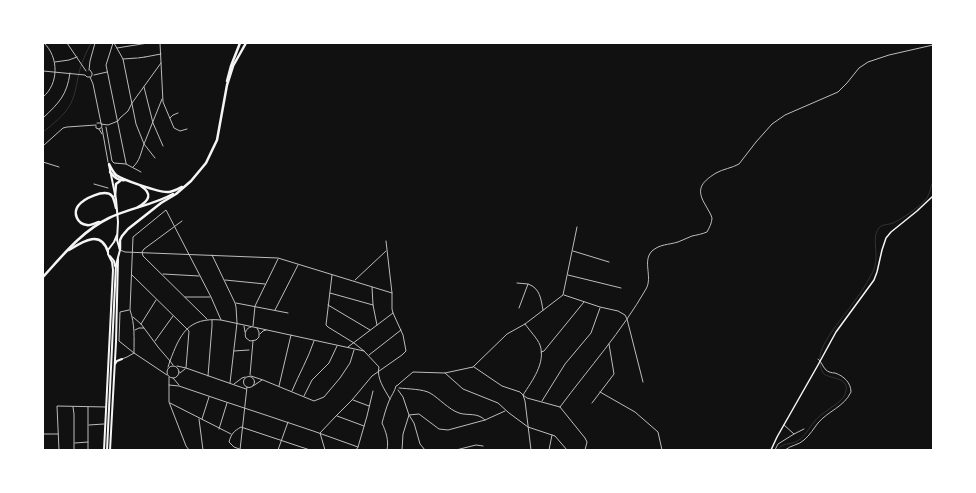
<svg xmlns="http://www.w3.org/2000/svg" width="976" height="493" font-family="Overpass,sans-serif">
  <style>
    .lines { fill: none; stroke-linecap: round; stroke-linejoin: round }
    .stream { stroke: #333; stroke-width: 1 }
    .pedestrian { stroke: #bcbcbc; stroke-width: 1 }
    .minor { stroke: #bcbcbc; stroke-width: 1 }
    .secondary { stroke: #f5f5f5; stroke-width: 1.5 }
    .primary { stroke: #f5f5f5; stroke-width: 2 }
    .trunk { stroke: #f5f5f5; stroke-width: 2.5 }
  </style>
  <rect width="100%" height="100%" fill="#111"/>
  <g class="lines">
    <g class="stream">
      <path d="M43 132C53 124 65 115 71 103 76 93 77 80 80 69 82 61 87 51 91 43"/>
      <path d="M777 450C784 441 791 446 799 440 805 436 809 428 814 422 818 417 823 413 828 410 835 404 844 401 846 391 849 377 830 379 824 374 820 370 820 362 820 357 820 343 845 315 853 303 860 294 866 285 871 275 875 269 876 262 876 255 876 247 873 235 879 228 882 224 888 225 893 223 902 219 921 206 927 198 930 193 931 186 933 181"/>
    </g>
    <g class="pedestrian">
      <path d="M138 58 145 57"/>
      <path d="M94 75 107 72"/>
      <path d="M94 184 108 188"/>
      <path d="M234 351 249 350"/>
    </g>
    <g class="minor">
      <path d="M67 43 86 71"/>
      <path d="M113 43 106 65 126 163V164L141 172"/>
      <path d="M114 43 123 59 136 124 144 144 155 158"/>
      <path d="M160 43 163 102 174 128 180 131 187 129"/>
      <path d="M117 48 148 43"/>
      <path d="M145 57 161 54"/>
      <path d="M123 59 137 58"/>
      <path d="M55 62 69 60 77 57"/>
      <path d="M89 70 90 61 95 43"/>
      <path d="M90 70 92 73V75L91 77"/>
      <path d="M43 71 85 75 87 77H90"/>
      <path d="M90 77 93 84 101 123"/>
      <path d="M144 87 153 123 163 146"/>
      <path d="M43 97C59 84 59 57 44 43"/>
      <path d="M43 118C59 103 67 95 70 73"/>
      <path d="M170 118 173 115 178 113"/>
      <path d="M97 123H101L102 126 101 128 99 129"/>
      <path d="M101 124 108 125 118 121 120 118 128 111 132 103 161 63"/>
      <path d="M96 126V128L99 129 102 134"/>
      <path d="M106 127 112 161 114 163 126 164"/>
      <path d="M102 128 108 162"/>
      <path d="M43 146 63 128 67 127 96 125"/>
      <path d="M43 162 59 167"/>
      <path d="M133 167C140 161 141 152 144 144 150 129 156 114 162 99"/>
      <path d="M182 221 144 249 142 252 143 256 207 319"/>
      <path d="M120 250 125 252 278 258 392 293"/>
      <path d="M573 251 609 262"/>
      <path d="M212 255 235 303 236 307 237 323 230 383"/>
      <path d="M163 274 199 276"/>
      <path d="M132 275 187 329 189 331 186 368"/>
      <path d="M332 275 326 325 328 327 354 343 364 351 379 367C376 378 385 390 390 399"/>
      <path d="M568 275 621 288"/>
      <path d="M225 280 265 284"/>
      <path d="M355 280 386 251"/>
      <path d="M517 283 528 284"/>
      <path d="M372 287 373 305 377 325"/>
      <path d="M330 293 373 305"/>
      <path d="M564 295 600 307 618 311 625 315 627 319 643 382"/>
      <path d="M185 297H210"/>
      <path d="M236 303 288 313"/>
      <path d="M328 305 370 330"/>
      <path d="M519 308 528 284C540 288 541 299 543 310"/>
      <path d="M129 310 120 312 119 341 134 353 167 375"/>
      <path d="M275 310 298 265"/>
      <path d="M133 317 141 324 144 328H139L135 330"/>
      <path d="M141 324 156 300"/>
      <path d="M525 324C530 331 537 338 540 345 546 363 532 381 523 395L527 398 560 407 585 438 587 442 585 450"/>
      <path d="M244 326 245 332"/>
      <path d="M253 326 255 306 278 259"/>
      <path d="M251 327C246 328 244 333 246 338L250 341 256 340 259 337V332L257 328"/>
      <path d="M144 328 158 347 170 361"/>
      <path d="M260 334 263 331 266 330"/>
      <path d="M155 341 173 316"/>
      <path d="M348 347 393 313"/>
      <path d="M541 352 544 351 584 302"/>
      <path d="M369 355 401 330"/>
      <path d="M122 359 127 357 134 353C134 338 135 324 130 310L133 237 166 210 211 297 221 320"/>
      <path d="M170 361C180 334 188 317 221 320L364 351"/>
      <circle cx="173" cy="372" r="6"/>
      <path d="M177 366 186 368 246 389"/>
      <path d="M168 367 170 361 173 365"/>
      <path d="M473 367 507 334 525 324 563 295 577 227"/>
      <path d="M474 367 502 386 520 392 523 395 525 401 531 450"/>
      <path d="M180 373 185 369"/>
      <path d="M445 373 463 389 498 403 509 413 528 427 555 436 567 450"/>
      <path d="M250 375 253 341"/>
      <path d="M208 376 212 326V320"/>
      <path d="M251 376 263 380 314 401 324 397 340 378 350 363 354 350"/>
      <circle cx="249" cy="382" r="5.5"/>
      <path d="M169 377V402L186 446 189 450"/>
      <path d="M173 378 179 385"/>
      <path d="M234 384 242 378 245 377"/>
      <path d="M169 385 179 386C239 407 299 425 358 447"/>
      <path d="M253 386 262 380"/>
      <path d="M279 386 291 335"/>
      <path d="M399 388C408 389 423 389 430 393 440 399 448 409 459 413 468 416 477 412 485 420"/>
      <path d="M398 390 403 397 409 415 414 423 420 444 425 450"/>
      <path d="M292 391C299 374 308 359 314 341"/>
      <path d="M600 392 635 412 658 432 662 450"/>
      <path d="M304 396 312 380 329 363 337 346"/>
      <path d="M353 400 369 406"/>
      <path d="M542 401 565 364 591 333 600 308"/>
      <path d="M170 403 231 434"/>
      <path d="M592 403 614 374 609 344"/>
      <path d="M73 407 74 414V450"/>
      <path d="M560 407C589 368 622 331 646 289 653 277 642 261 652 251 660 244 668 245 678 242 683 240 687 238 692 236 697 235 702 234 707 232 709 228 712 223 712 218 711 214 708 210 706 206 696 190 700 183 716 173 723 169 732 168 739 164L756 142 772 124 785 115 838 92 847 83 859 68 868 62 889 55 933 45"/>
      <path d="M337 416 364 426"/>
      <path d="M199 419 203 450"/>
      <path d="M202 419 209 397"/>
      <path d="M89 425 104 424"/>
      <path d="M784 425 794 434 804 429"/>
      <path d="M219 429 227 403"/>
      <path d="M43 434H58"/>
      <path d="M75 443 88 442"/>
      <path d="M59 450 57 406 106 407"/>
      <path d="M88 450V407"/>
      <path d="M240 450 247 387"/>
      <path d="M242 450 234 447 229 442C231 434 234 431 241 427L310 450"/>
      <path d="M278 450 288 422"/>
      <path d="M325 450 320 433 336 416 352 400 372 376 402 355 406 351 403 335 393 313 392 309V293L386 241"/>
      <path d="M356 450 358 447 367 416 373 391"/>
      <path d="M387 450C389 440 386 432 382 423 384 416 386 408 389 401 391 396 395 391 396 386L398 385 400 383 413 372 445 373 473 367"/>
      <path d="M402 450 403 434 409 415 419 414 439 429 448 430 485 420 505 411"/>
      <path d="M456 450 476 445 483 446"/>
      <path d="M549 450 552 435"/>
      <path d="M775 450 778 444 794 434"/>
      <path d="M785 450C791 445 799 445 804 440 810 435 814 428 818 423 828 411 844 407 851 392 851 383 844 376 835 373 832 373 828 372 826 370 822 366 822 362 818 359"/>
    </g>
    <path class="secondary" d="M771 450 777 437 818 365 836 332 874 280 877 272 882 250 886 238 891 232 917 211 933 196"/>
    <g class="primary">
      <path d="M110 256 114 261 115 266"/>
      <path d="M115 364 117 361 122 359"/>
      <path d="M104 450 113 270 112 262 108 254V250L114 242 117 235"/>
      <path d="M107 450 116 265 120 250 117 240 118 222 116 199 109 165"/>
      <path d="M110 450 116 342 118 259"/>
    </g>
    <g class="trunk">
      <path d="M227 81 231 66 240 43"/>
      <path d="M109 164C111 168 113 172 116 175 123 180 158 192 167 192 173 192 177 189 182 187"/>
      <path d="M110 172C114 177 118 181 125 180"/>
      <path d="M115 196 116 184 120 181"/>
      <path d="M138 207C149 201 153 194 141 186"/>
      <path d="M99 222C95 223 91 226 87 225 77 224 73 213 78 206 83 199 105 188 112 196 114 198 115 204 116 208"/>
      <path d="M120 249V240L122 236 128 229 161 203 176 194 191 181 206 163 217 140 227 85 233 66 246 43"/>
      <path d="M69 250C82 242 101 229 108 252"/>
      <path d="M43 277C63 255 82 231 109 218 130 208 153 205 173 194"/>
    </g>
  </g>
  <rect width="976" height="493" fill="none" stroke="#ffffff" stroke-width="88"/>
</svg>
